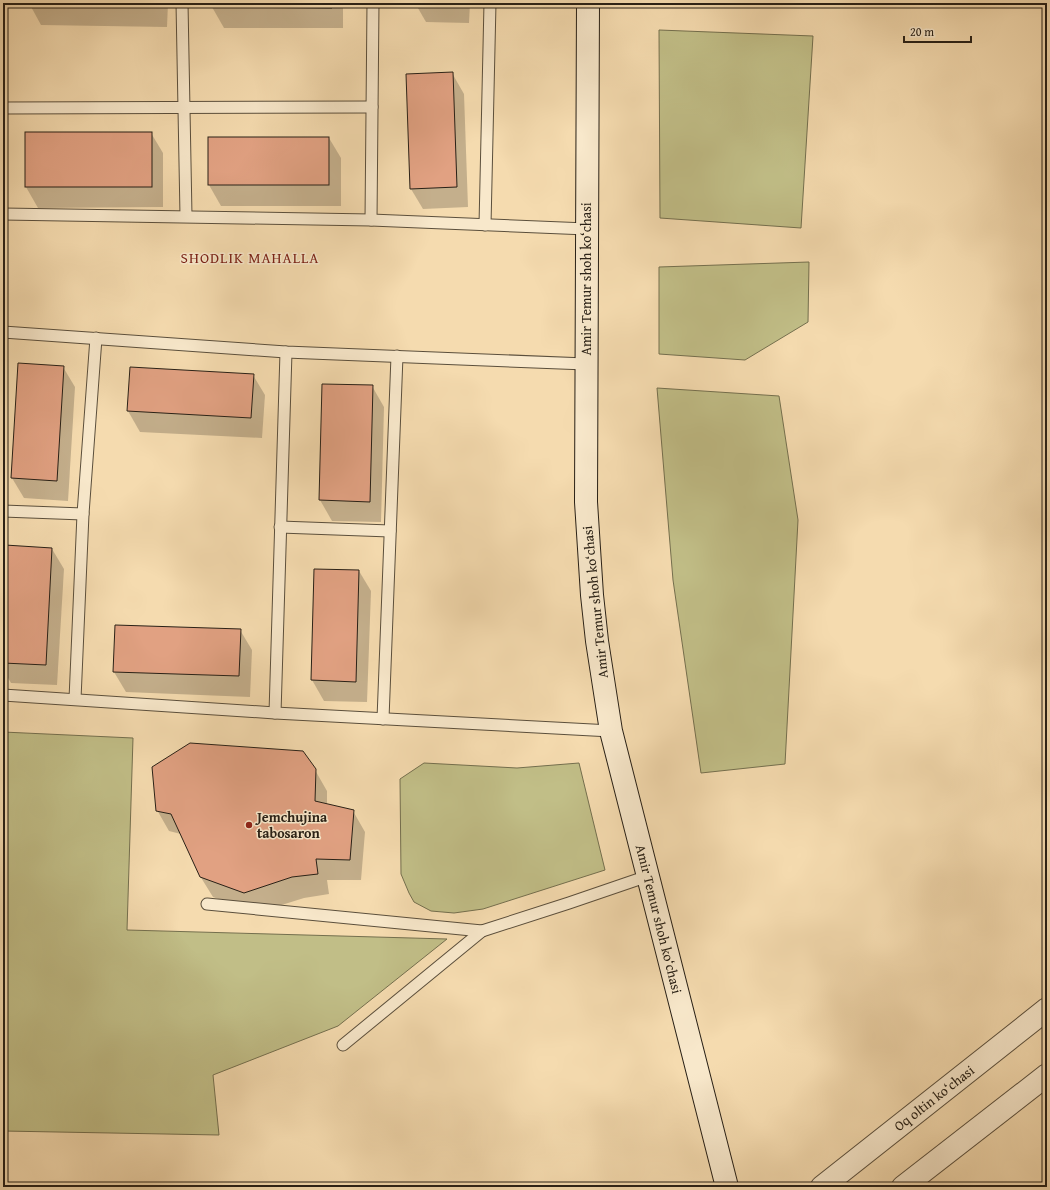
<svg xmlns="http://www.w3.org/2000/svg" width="1050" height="1190" font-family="'Gentium Book Plus',serif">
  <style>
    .green { fill: #c1be87; stroke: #746f4e }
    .shadow { fill: #0003 }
    .building { fill: #e1a182; stroke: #282016 }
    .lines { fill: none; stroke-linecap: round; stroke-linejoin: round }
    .lane-casing { stroke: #5b4f3c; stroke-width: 13 }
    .street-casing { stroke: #5b4f3c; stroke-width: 24 }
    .secondary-casing { stroke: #282016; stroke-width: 24 }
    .lane { stroke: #f8e8cb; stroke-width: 11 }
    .street { stroke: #f8e8cb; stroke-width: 22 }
    .secondary { stroke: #f8e8cb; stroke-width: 22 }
    .poi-dot { fill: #8f2418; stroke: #f8e8cb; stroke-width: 1.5 }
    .labels { text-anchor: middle; stroke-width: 3; stroke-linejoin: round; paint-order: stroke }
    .street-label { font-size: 14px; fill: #282016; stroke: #f8e8cb }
    .poi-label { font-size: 14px; font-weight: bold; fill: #282016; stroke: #f8e8cb; text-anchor: start }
    .neighbourhood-label { font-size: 15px; letter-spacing: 1px; fill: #7a1f14; stroke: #f8e8cb }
  </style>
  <rect width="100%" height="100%" fill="#f5dbaf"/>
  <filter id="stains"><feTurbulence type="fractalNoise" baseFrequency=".005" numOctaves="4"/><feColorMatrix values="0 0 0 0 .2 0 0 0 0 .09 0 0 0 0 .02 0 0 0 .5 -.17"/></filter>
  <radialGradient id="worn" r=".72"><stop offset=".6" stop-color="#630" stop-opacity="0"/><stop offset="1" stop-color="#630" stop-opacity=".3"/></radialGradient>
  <g class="green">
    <path d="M659 30 813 36 801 228 660 218Z"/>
    <path d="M809 262 808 322 745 360 659 354V267Z"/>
    <path d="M657 388 779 396 798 520 785 764 701 773 673 580Z"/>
    <path d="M3 732 133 738 127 930 447 939 338 1026 213 1075 219 1135 3 1131Z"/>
    <path d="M424 763 517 768 579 763 605 870 483 909 454 913 431 911 414 902 409 893 401 874 400 779Z"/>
  </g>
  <g class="shadow">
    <path d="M29 3H168L167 27 41 25Z"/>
    <path d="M212 3H343V28H224L212 7Z"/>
    <path d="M415 3H470L469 23 426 22Z"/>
    <path d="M452 73 464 94 468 207 423 209 411 189Z"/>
    <path d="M26 133H151L163 153V207L38 208 26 187Z"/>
    <path d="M209 138H329L341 158V206H221L209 185Z"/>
    <path d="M63 367 75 387 68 501 24 498 12 478Z"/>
    <path d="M131 368 253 375 265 395 262 438 140 432 128 411Z"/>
    <path d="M323 385 372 386 384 407 381 522 332 521 320 500Z"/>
    <path d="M5 546 52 549 64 569 57 685 11 683 3 669V591Z"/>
    <path d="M359 571 371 591 367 702 324 701 312 680Z"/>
    <path d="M240 630 252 650 250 697 126 692 114 672Z"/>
    <path d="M315 770 327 791V805L353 811 365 832 361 880H327L329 894 304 898 256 913 213 897 200 876 181 834 169 831 157 810Z"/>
  </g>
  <g class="building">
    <path d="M28 3H156V7L28 4Z"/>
    <path d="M211 3H332V8L211 7Z"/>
    <path d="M453 72 457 187 410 189 406 74Z"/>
    <rect x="25" y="132" width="127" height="55"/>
    <rect x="208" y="137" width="121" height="48"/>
    <path d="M18 363 64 366 57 481 11 478Z"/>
    <path d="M130 367 254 374 251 418 127 411Z"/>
    <path d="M322 384 373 385 370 502 319 500Z"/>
    <path d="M5 545 52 548 46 665 3 663Z"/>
    <path d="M314 569 359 570 356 682 311 680Z"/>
    <path d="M115 625 241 629 239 676 113 672Z"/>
    <path d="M190 743 303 751 316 769 315 801 354 810 350 860 316 859 318 874 292 877 244 893 200 877 171 814 156 811 152 767Z"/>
  </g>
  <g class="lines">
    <g class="lane-casing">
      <g id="lane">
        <path d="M182 3 186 216"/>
        <path d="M3 108 372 107"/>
        <path d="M3 214 371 220 587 229"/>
        <path d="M371 220 373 3"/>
        <path d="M485 225 490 3"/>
        <path d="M3 332 286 352 586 364"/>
        <path d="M3 511 83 514"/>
        <path d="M280 527 390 531"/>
        <path d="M3 695 275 713 611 731"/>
        <path d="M75 699 83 514 96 338"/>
        <path d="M275 713 286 352"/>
        <path d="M383 719 397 356"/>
        <path d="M207 904 482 931 569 903 648 876"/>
        <path d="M343 1045 482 931"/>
      </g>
    </g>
    <g class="street-casing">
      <g id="street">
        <path d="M822 1187 1047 1009"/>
        <path d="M903 1187 1047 1075"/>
      </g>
    </g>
    <g class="secondary-casing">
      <path id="secondary" d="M588 3 586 502 592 595 597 641 611 731 727 1187"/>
    </g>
    <use href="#lane" class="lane"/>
    <use href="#street" class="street"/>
    <use href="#secondary" class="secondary"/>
  </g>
  <circle class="poi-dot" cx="249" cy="825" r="4"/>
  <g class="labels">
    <g class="street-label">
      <text transform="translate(586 279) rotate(-90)" y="5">Amir Temur shoh ko‘chasi</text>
      <text transform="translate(595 602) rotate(-96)" y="5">Amir Temur shoh ko‘chasi</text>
      <text transform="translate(659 919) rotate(76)" y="5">Amir Temur shoh ko‘chasi</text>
      <text transform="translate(934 1098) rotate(-38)" y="5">Oq oltin ko‘chasi</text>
    </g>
    <g class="poi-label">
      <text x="257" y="822">Jemchujina<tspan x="257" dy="16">tabosaron</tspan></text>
    </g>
    <g class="neighbourhood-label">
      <text x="250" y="263">SHODLIK MAHALLA</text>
    </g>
  </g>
  <rect width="1050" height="1190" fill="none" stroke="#f5dbaf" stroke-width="16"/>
  <rect x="4" y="4" width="1042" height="1182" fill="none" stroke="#282016" stroke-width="2"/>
  <rect x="8" y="8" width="1034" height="1174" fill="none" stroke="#282016"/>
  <path d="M904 36v6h67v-6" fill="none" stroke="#282016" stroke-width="2"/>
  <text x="910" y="36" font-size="12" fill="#282016" stroke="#f8e8cb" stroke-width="3" paint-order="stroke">20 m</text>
  <rect width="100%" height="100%" filter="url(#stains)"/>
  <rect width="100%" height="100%" fill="url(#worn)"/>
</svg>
